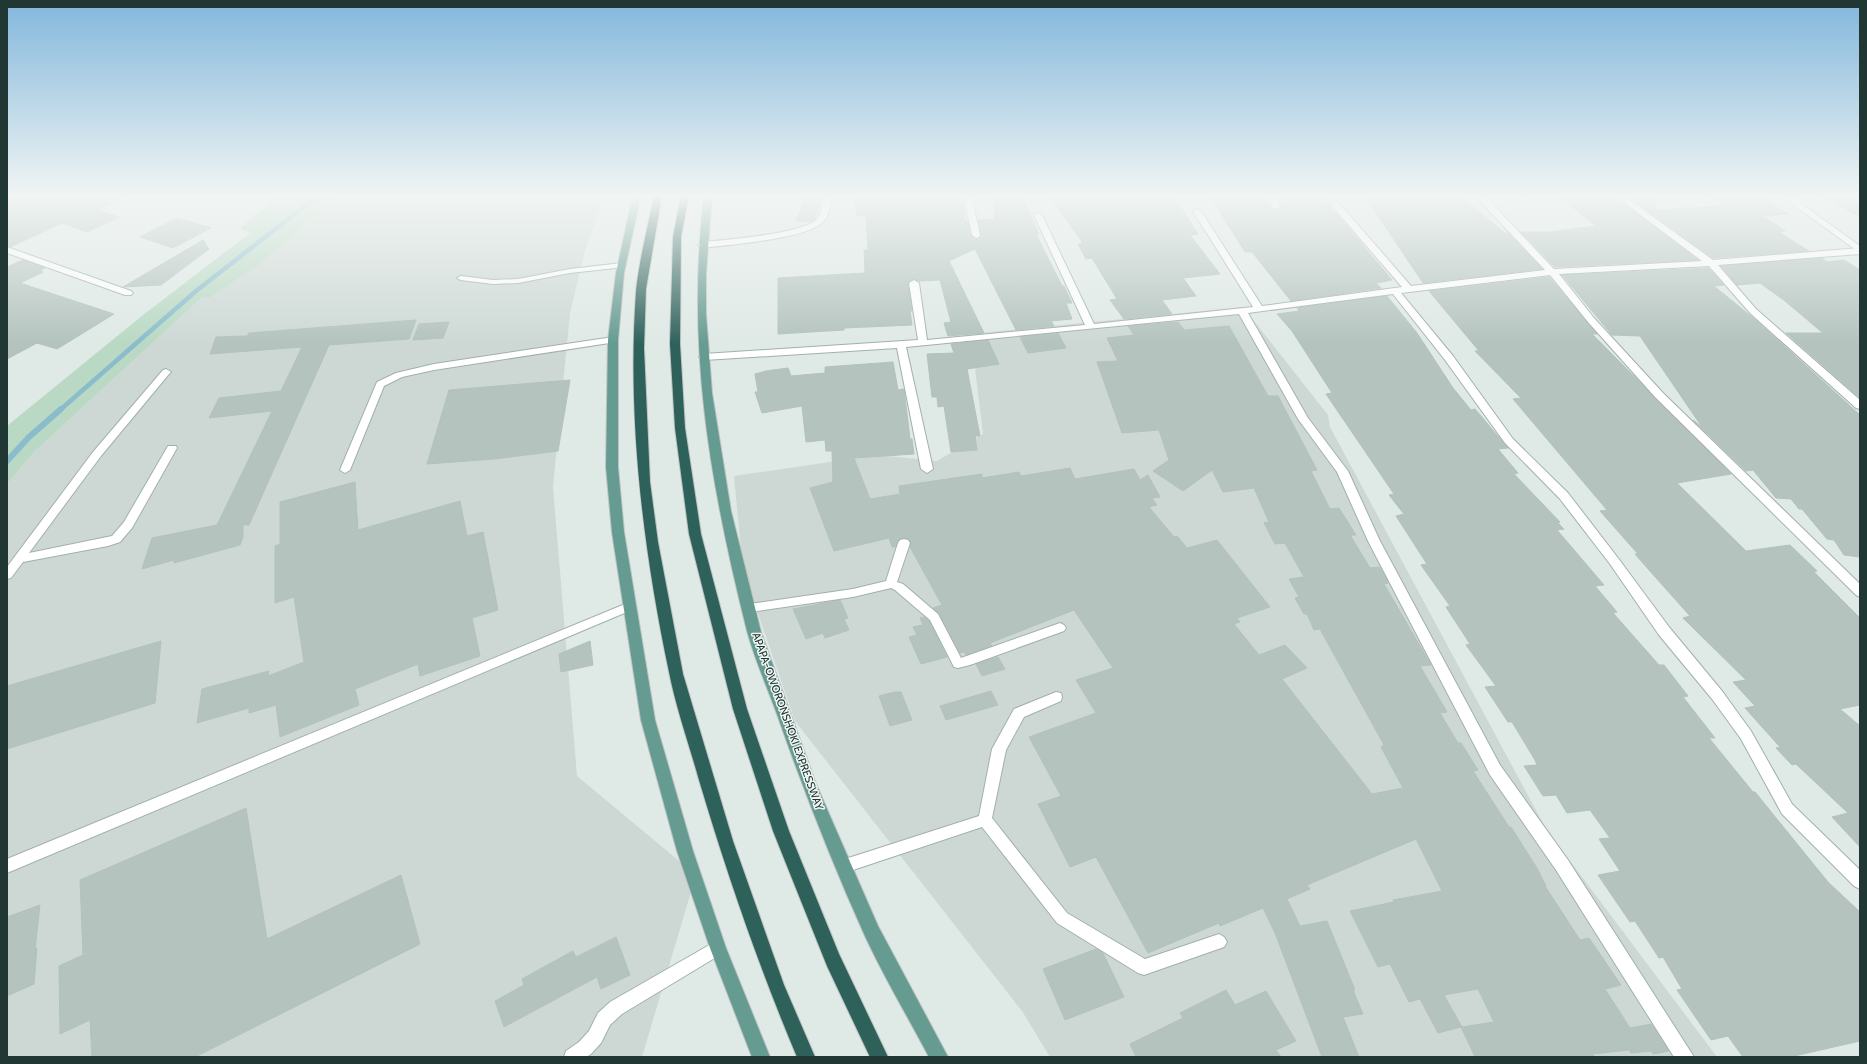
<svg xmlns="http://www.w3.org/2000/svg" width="1867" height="1064" font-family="Cabin,sans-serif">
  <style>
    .built { fill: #cdd8d4 }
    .green { fill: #b9d9c4 }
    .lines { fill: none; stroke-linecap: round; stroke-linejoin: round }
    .stream-far1 { stroke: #8abccb; stroke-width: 4.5 }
    .stream { stroke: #8abccb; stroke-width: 6 }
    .building { fill: #b4c3be; stroke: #b2c2bc; fill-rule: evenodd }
    .service-casing { stroke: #a2b0ac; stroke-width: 2 }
    .minor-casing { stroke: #a2b0ac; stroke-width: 2 }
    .secondary-casing { stroke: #9fb4ae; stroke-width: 2 }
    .primary-casing { stroke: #bcc3c2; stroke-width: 2 }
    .motorway-casing { stroke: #bcc3c2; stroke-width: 2 }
    .service { fill: #fff; fill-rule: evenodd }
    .minor { fill: #fff; fill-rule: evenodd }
    .secondary { fill: #fff; fill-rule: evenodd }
    .primary { fill: #669b91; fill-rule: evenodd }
    .motorway { fill: #2f615b; fill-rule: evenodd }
    .labels { text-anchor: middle; stroke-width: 3; stroke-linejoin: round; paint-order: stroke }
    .street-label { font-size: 11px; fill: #213733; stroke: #eff6f3 }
  </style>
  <rect width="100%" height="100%" fill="#dfe9e5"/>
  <g class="built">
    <path d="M341 195H605L586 247 570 313 553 487 577 776 696 875 642 1057H7V484L34 452 201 298 211 297 256 267Z"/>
    <path d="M1243 307 1328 415 1330 427 1546 829 1717 1057H1050L1022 1011 795 721 743 570 734 476 877 455 937 461 983 434 971 334Z"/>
  </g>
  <path class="green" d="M278 195H341L256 267 211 297 201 298 34 452 7 484V426L143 315 250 233 240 228Z"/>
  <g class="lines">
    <path class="stream-far1" d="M60 410 196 291 319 195"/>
    <path class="stream" d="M7 461 29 437 61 409"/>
  </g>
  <g class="building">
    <path d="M7 195H130L96 210 119 217 87 232 62 223 10 247 7 246Z"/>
    <path d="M807 195H823L815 219 810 222 796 221Z"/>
    <path d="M853 195H909V197L962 196 965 221H967L971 235 976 239 980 238 981 235 978 220 995 219 993 195 1022 196 1039 234H1036L1062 286H1064L1072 303H1066L1072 319 1051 321 1054 326 1016 330 975 249 949 261 984 333 948 336 944 323 951 322 940 280 919 281 913 279 908 283 912 311H910L912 325 844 328V330L778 334V278L865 273 864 250H868L866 216H857Z"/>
    <path d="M1138 195H1173L1198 234 1190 235 1220 274 1183 278 1196 296 1162 300 1172 314 1124 319 1110 300 1117 299 1092 258 1086 259 1078 244 1083 243 1049 196 1139 198Z"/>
    <path d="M1266 195 1272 209 1279 210 1281 205 1277 195H1323L1331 207 1392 280 1376 283 1381 288 1291 301 1252 252H1245L1210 196Z"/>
    <path d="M1364 195H1459L1505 233H1508L1542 269 1423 283Z"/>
    <path d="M1557 195H1613L1698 260 1555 267 1521 232H1549L1596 226Z"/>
    <path d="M1625 195H1656V210L1726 206 1706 195H1759L1788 214 1763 216 1785 231 1779 232 1809 251 1713 258Z"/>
    <path d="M1820 195H1860V217Z"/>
    <path d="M177 218 211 228 173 248 140 237Z"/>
    <path d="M203 240 209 249 161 285 123 287Z"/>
    <path d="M1822 258 1827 262 1844 260 1860 270V398L1786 333H1823L1785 301 1760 283 1737 285 1721 266Z"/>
    <path d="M23 260 45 268 40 271 43 272 20 283 114 314 57 349 37 343 7 359V267Z"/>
    <path d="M1708 268 1724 285 1714 286 1758 322 1860 415V557L1844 555 1834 540 1827 539 1802 509H1799L1791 499 1776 498 1753 470 1746 471 1693 420 1702 427 1640 336 1612 335 1562 275Z"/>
    <path d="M1549 277 1597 334H1592L1731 474 1677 483 1746 551 1790 545 1817 571 1814 572 1860 618V705L1840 709 1860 726V847L1832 817 1848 813 1796 764 1792 765 1776 748 1780 747 1745 708 1755 706 1733 682 1746 680 1683 618 1690 616 1649 570 1635 554H1638L1600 511 1607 510 1513 399 1521 398 1475 351H1479L1429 291Z"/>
    <path d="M1387 296 1417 333 1453 388 1471 410 1475 409 1508 448 1498 449 1518 473 1514 474 1560 522 1558 523 1564 529 1557 530 1604 585 1595 586 1617 612 1613 613 1659 665H1664L1688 696 1683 697 1715 738H1709L1753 792H1755L1828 882 1860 912V1041L1790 1057H1743L1728 1036 1711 1040 1677 990 1682 989 1663 957 1659 958 1635 921 1630 922 1598 875 1620 871 1599 839 1610 838 1590 810 1567 813 1556 795 1543 796 1524 766 1537 765 1535 760 1512 722H1508L1485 687 1496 686 1466 645 1470 644 1446 607 1450 606 1421 565 1427 564 1396 516 1404 514 1389 495 1394 494 1326 394 1332 393 1323 379 1292 331 1277 314 1299 311 1297 308Z"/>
    <path d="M416 320 409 339 329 345 249 525H243V537L240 545 174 563V560L142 569 152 538 217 525 272 411 209 418 219 398 281 391 302 347 210 354 216 337 247 336 249 333Z"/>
    <path d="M449 322 443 338 413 340 419 324Z"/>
    <path d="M1178 322 1184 330 1229 326 1268 396H1278L1317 470 1311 471 1330 509 1339 508 1356 535H1350L1370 568 1379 567 1385 576 1388 583 1384 584 1431 665 1420 666 1447 712 1440 713 1458 743H1461L1478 770 1473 771 1509 827H1511L1537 868 1546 886H1545L1580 940 1589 938 1621 985 1605 989 1630 1028 1651 1024 1669 1051 1653 1054 1651 1051 1631 1053 1629 1050 1593 1054 1594 1057H1475L1461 1027 1438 1033 1420 999 1409 1002 1390 964 1378 967 1350 911 1394 902 1393 900 1442 891 1416 839 1307 885 1310 889 1287 899 1300 926 1327 921 1355 990H1353L1363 1014 1343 1017 1359 1057H1322L1275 933 1263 908 1220 926 1219 923 1148 953 1096 857 1070 867 1038 804 1061 796 1029 737 1096 713 1076 680 1113 668 1074 610 990 643 992 646 966 655 964 652 960 653 939 613 933 608 942 605 910 547 911 543 909 539H900L895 547H892L889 538 834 551 810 488 833 482 832 451H826L825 440 806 442 802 406 762 413 755 392H758L755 374 766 371 788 368 791 376 825 373V367L893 362 898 390 904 389 910 439H912L914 454 854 458 870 499 900 494 899 486 982 474V478L1019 472 1021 476 1070 468 1075 479 1134 469 1140 480 1148 475 1160 497 1152 498 1157 505 1149 507 1174 537 1177 536 1187 548 1217 540 1270 607 1237 618 1240 622 1234 624 1259 655 1285 645 1307 668 1282 679 1372 794 1403 788 1381 747 1384 745 1320 629 1314 630 1307 614H1304L1295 598 1299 597 1289 579 1304 577 1285 543 1275 544 1264 523 1269 522 1254 488 1223 492 1212 470 1183 491 1153 471 1169 460 1159 430 1122 433 1097 362 1118 361 1107 338 1134 335 1128 326ZM1478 989 1494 1022 1462 1027 1444 995Z"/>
    <path d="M1058 333 1066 348 1028 353 1020 337Z"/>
    <path d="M988 340 999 364 967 369 980 436H975L977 450 951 452 944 406 938 407 937 397H932L927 354 954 353 951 344Z"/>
    <path d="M570 380 558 451 494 459 427 464 449 390Z"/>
    <path d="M355 482 358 530 460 501 467 536 483 532 498 610 472 618 480 656 420 676 418 664 355 689 359 705 280 737 276 705 249 713V708L197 723 202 689 269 671 268 676 304 662 294 597 275 603V546L280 544V502Z"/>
    <path d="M840 600 848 618 844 619 849 630 825 638 823 633 806 639 793 609Z"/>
    <path d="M924 617 929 621 947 657 921 664 909 637 917 635 913 627 923 625 920 618Z"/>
    <path d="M161 641 155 703 7 749V686Z"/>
    <path d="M590 641 593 665 561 672 559 654Z"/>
    <path d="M998 657 1005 669 982 676 976 664Z"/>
    <path d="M991 691 998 705 946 720 940 706Z"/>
    <path d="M895 692H901L912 720 890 726 879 696Z"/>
    <path d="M246 808 267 939 401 875 420 944 195 1057H92L90 1020 60 1034 59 966 83 955 80 880Z"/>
    <path d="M40 905 35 949 37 948 34 984 7 996V917Z"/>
    <path d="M616 937 630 975 601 989 597 977 504 1027 495 1001 524 985 522 979 573 951 576 957Z"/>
    <path d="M1096 949 1103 953 1124 997 1065 1020 1043 969Z"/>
    <path d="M1226 990 1235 1005 1266 991 1296 1041 1276 1050 1281 1057H1136L1130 1044 1183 1018 1180 1013Z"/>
  </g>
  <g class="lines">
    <g class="service-casing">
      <g id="service">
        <path d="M622 263H625V267L570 273 518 283 493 284 461 280 457 278 461 276 493 280 518 279 570 269Z"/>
        <path d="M613 337 617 340 616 342 434 370 402 377 384 386 350 470 345 473 340 470 377 382 396 373 434 364Z"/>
        <path d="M166 369 171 372 169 374 101 456 29 553 112 536 124 522 168 446H176L177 448 132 528 120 542 108 546 23 562 11 578 7 579V567L93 452 163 370Z"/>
        <path d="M904 539 908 540 910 543 897 582 903 584 938 614 961 658 1060 623 1064 625 1066 628 1064 631 970 665 958 668 954 667 930 620 895 590 891 588 853 597 750 612 746 611 744 608 746 605 750 604 853 589 886 581 898 543 900 540Z"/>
        <path d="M630 602 634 603 636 606 634 609 7 873V859Z"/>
        <path d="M1056 692 1061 693 1062 697 1061 701 1024 717 1006 750 992 818 1067 913 1145 959 1219 934 1224 937 1227 942 1224 947 1144 975 1138 973 1057 923 982 827 844 873 839 871 837 866 839 861 979 816 992 749 1014 709Z"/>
        <path d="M718 940 723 943 726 948 723 953 622 1014 610 1025 601 1043 591 1054 586 1057H564L566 1051 579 1042 589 1031 598 1013 610 1002Z"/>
      </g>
    </g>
    <g class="minor-casing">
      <g id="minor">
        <path d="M824 195H832C830 204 830 214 824 221 810 239 726 245 702 248L698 245 702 242C724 240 804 234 817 219 822 213 822 202 824 195Z"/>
        <path d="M966 195H974L973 203 980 235 979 237 976 238 972 235 965 203Z"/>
        <path d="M1267 195H1275L1280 206 1279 208H1273Z"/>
        <path d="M1478 195H1484L1554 269 1702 261 1614 195H1623L1713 260 1860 248V254L1718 265 1756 309 1860 400V409L1856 408 1750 313 1709 266 1559 274 1594 318 1663 393 1860 584V597L1856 595 1655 397 1588 322 1550 275 1401 293 1453 356 1513 439 1568 493 1618 558 1669 627 1722 691 1751 731 1792 804 1860 870V889L1854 886 1782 814 1741 739 1712 699 1659 635 1610 564 1560 499 1505 443 1445 360 1393 294 1248 313 1308 418 1348 471 1380 541 1500 765 1568 860 1694 1057H1674L1556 870 1490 775 1368 541 1337 472 1298 419 1239 314 906 347 933 469 927 473 921 469 897 348 704 360 699 357 704 354 918 340 909 283 914 280 919 283 927 340 1085 325 1034 215 1038 213 1042 215 1094 324 1253 307 1193 211 1197 209 1201 211 1262 306 1402 287 1332 206 1331 204 1335 202H1338L1411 286 1545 270 1478 199Z"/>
        <path d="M7 247 131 291 133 293 131 295H125L7 253Z"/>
      </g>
    </g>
    <g class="secondary-casing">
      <path id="secondary" d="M1780 195H1789L1860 246V253Z"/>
    </g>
    <g class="primary-casing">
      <g id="primary">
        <path d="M633 195H641L624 273 618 340V467L624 532 655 720 693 851 726 948 770 1057H752L710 948 677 851 641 720 612 532 606 467 608 340 616 273Z"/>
        <path d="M704 195H712L706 274V314L712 393 731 511 761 632 816 784 878 926 948 1057H929C908 1017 884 977 865 936 833 865 804 791 778 717 768 689 755 660 747 631 710 483 686 348 704 195Z"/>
      </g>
    </g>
    <g class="motorway-casing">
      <g id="motorway">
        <path d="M654 195H662L646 289 644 348 650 482 658 542 683 674 733 841 784 985 815 1057H797C759 967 727 874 699 780 689 744 676 708 669 672 643 548 627 419 636 291 639 261 648 226 654 195Z"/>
        <path d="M681 195H689L681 237 680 344 685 428 701 534 747 709 789 831 839 954 888 1057H870L827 966 773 831 733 709 689 534 675 428 670 344 673 237Z"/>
      </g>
    </g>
    <use href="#service" class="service"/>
    <use href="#minor" class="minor"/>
    <use href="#secondary" class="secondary"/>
    <use href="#primary" class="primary"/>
    <use href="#motorway" class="motorway"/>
  </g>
  <linearGradient id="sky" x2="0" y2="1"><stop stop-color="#82b7dc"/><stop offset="0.57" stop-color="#f1f5f3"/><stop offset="1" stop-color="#f1f5f3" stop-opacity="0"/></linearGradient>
  <rect width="1867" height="344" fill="url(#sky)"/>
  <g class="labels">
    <g class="street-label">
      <text transform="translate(788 721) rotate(70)" y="4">APAPA-OWORONSHOKI EXPRESSWAY</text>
    </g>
  </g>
  <rect width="1867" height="1064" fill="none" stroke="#213733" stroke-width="16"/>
</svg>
